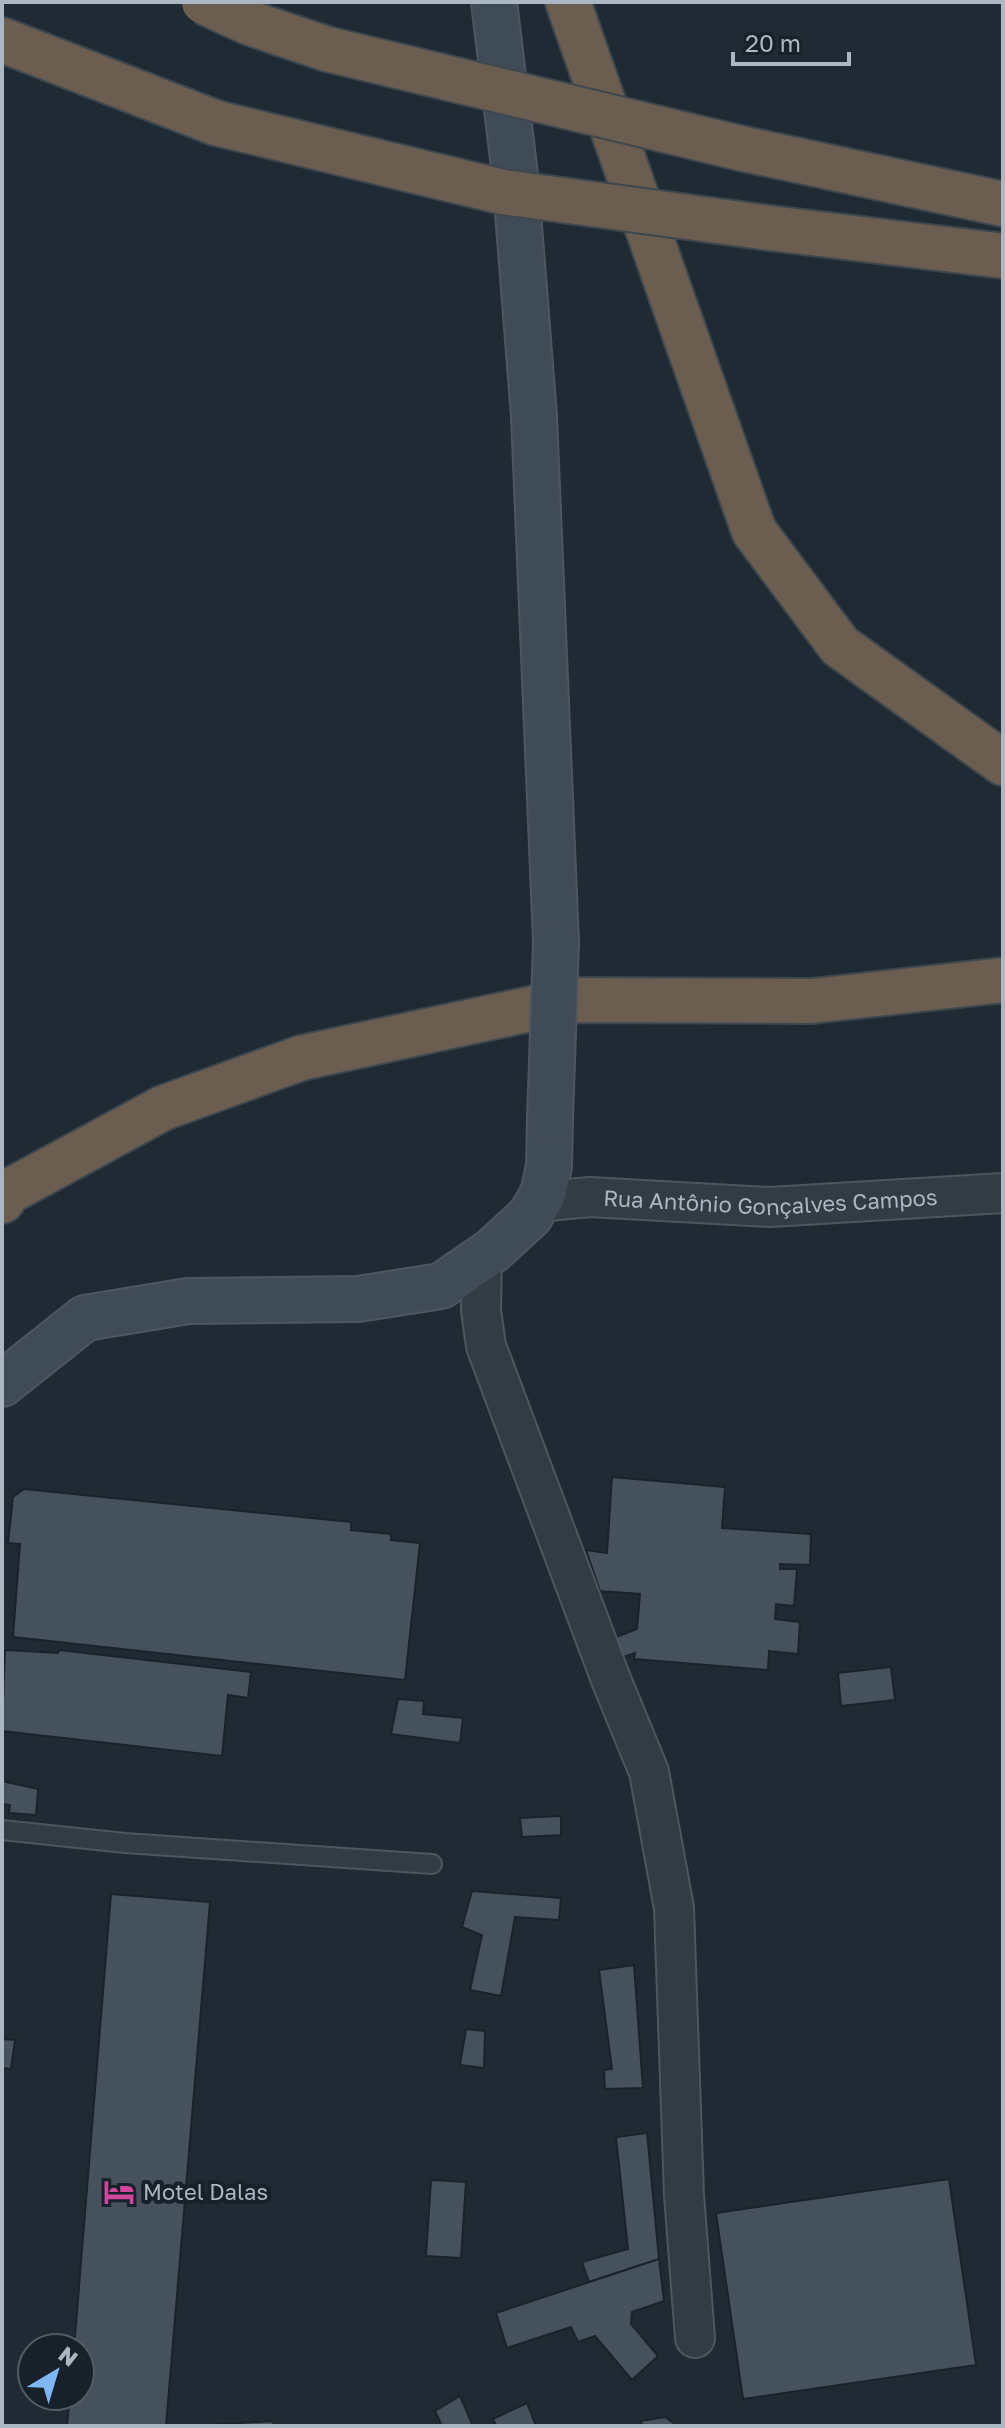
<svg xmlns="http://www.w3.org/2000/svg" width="1005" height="2428" font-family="'Golos Text',sans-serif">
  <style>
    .building { fill: #45525e; stroke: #1a232b; stroke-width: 2 }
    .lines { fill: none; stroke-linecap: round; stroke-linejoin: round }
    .lane-casing { stroke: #4d5761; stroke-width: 22 }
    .street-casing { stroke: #4d5761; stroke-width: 42 }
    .secondary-casing { stroke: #4d5761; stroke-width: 48 }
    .highway-casing { stroke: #3d474f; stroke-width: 48 }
    .lane { stroke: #323c45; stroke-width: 18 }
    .street { stroke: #323c45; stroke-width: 38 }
    .secondary { stroke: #404b58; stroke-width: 44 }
    .highway { stroke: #6b5d4f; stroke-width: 44 }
    .secondary-bridge-casing { stroke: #4d5761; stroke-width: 48; stroke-linecap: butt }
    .highway-bridge-casing { stroke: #3d474f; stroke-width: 48; stroke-linecap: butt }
    .secondary-bridge { stroke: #404b58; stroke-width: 44 }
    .highway-bridge { stroke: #6b5d4f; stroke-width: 44 }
    .labels { text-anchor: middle; stroke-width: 8; stroke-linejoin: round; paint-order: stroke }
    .street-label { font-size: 22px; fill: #abb7c3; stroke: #182129 }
    .poi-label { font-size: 22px; fill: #abb7c3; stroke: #182129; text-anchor: start }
  </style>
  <rect width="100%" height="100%" fill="#1f2a34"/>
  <g class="building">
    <path d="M612 1477 725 1487 722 1528 811 1534 810 1565 780 1564V1569H797L794 1606 776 1604 775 1619 800 1622 798 1654 769 1651 768 1670 634 1659 635 1653 623 1657 616 1637 637 1629 640 1594 600 1591 586 1550 607 1553Z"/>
    <path d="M24 1489 351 1522V1530L391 1534V1540L420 1543 405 1680 13 1637 20 1544 8 1543 13 1497Z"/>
    <path d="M5 1650 58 1653 59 1650 251 1672 248 1698 228 1695 222 1756 2 1731Z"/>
    <path d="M891 1667 895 1700 841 1706 838 1673Z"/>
    <path d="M398 1699 424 1701 423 1714 463 1718 460 1743 391 1734Z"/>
    <path d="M2 1781 38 1789 36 1815 9 1813 10 1805 2 1804Z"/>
    <path d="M561 1816V1835L522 1837 520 1818Z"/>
    <path d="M472 1891 561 1898 559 1920 515 1917 501 1996 470 1990 482 1935 462 1927Z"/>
    <path d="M111 1894 210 1902 166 2426H67L70 2396H80V2348H74Z"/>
    <path d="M634 1965 643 2088 605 2089 604 2070 612 2069 599 1970Z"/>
    <path d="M466 2029 485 2031 484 2068 460 2065Z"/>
    <path d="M2 2039 15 2040 11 2069 2 2068Z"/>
    <path d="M647 2133 659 2259 589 2282 582 2262 628 2249 616 2137Z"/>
    <path d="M949 2179 976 2365 743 2399 716 2213Z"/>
    <path d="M431 2180 466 2182 461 2258 426 2256Z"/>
    <path d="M659 2259 664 2301 632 2312 631 2324 658 2356 632 2380 595 2336 578 2342 571 2327 507 2348 496 2313Z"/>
    <path d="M460 2396 473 2426H442L435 2411Z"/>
    <path d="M527 2403 536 2426H496L493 2419Z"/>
    <path d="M665 2417 677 2426H642L641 2421Z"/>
    <path d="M273 2421 274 2426H210V2425Z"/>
  </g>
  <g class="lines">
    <g class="lane-casing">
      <path id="lane" d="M2 1830 125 1843 432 1864"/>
    </g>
    <g class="street-casing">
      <g id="street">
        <path id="s1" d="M537 1202 590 1197 770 1207 1003 1193"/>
        <path d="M482 1258 481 1310 486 1346 610 1677 649 1772 674 1908 684 2195 695 2338"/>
      </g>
    </g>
    <g class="secondary-casing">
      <g id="secondary">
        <path d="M494 2 515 175 534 416 556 942"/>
        <path d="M2 1384 85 1318 188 1301 358 1299 441 1286 492 1251 530 1216 543 1194 549 1166 550 1120"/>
      </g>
    </g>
    <g class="highway-casing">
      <g id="highway">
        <path d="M568 2 754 531 840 646 1003 763"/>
        <path d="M2 40 216 123"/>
        <path d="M744 149 1003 204"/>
        <path d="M762 227 1003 256"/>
        <path d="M2 1201 8 1192 163 1108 301 1058 572 1000 812 1001 1003 980"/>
      </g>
    </g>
    <use href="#lane" class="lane"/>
    <use href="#street" class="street"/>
    <use href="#secondary" class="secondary"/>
    <use href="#highway" class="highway"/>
    <g class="secondary-bridge-casing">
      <path id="secondary-bridge" d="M550 1120 556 942"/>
    </g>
    <g class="highway-bridge-casing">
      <g id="highway-bridge">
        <path d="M204 2 250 23 327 49 744 149"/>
        <path d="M216 123 503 192 762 227"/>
      </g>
    </g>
    <use href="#secondary-bridge" class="secondary-bridge"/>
    <use href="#highway-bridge" class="highway-bridge"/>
  </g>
  <defs>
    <g id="hotel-bare" transform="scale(2.4)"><path d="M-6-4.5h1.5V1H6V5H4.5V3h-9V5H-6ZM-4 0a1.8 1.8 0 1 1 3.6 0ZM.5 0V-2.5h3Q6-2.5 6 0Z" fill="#d1479c" stroke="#182129" stroke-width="2.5" paint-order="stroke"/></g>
  </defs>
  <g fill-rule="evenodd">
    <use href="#hotel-bare" x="119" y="2192"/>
  </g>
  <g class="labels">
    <g class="street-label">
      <text dy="8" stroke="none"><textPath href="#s1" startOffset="234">Rua Antônio Gonçalves Campos</textPath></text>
    </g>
    <g class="poi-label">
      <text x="143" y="2200">Motel Dalas</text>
    </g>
  </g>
  <rect width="1005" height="2428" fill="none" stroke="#abb7c3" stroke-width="8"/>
  <g transform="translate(56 2372) rotate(38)"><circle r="38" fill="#182129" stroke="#535d67" stroke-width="2"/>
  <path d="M0-6L14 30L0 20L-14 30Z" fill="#7db7f6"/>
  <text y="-12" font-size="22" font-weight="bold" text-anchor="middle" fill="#abb7c3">N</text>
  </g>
  <path d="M733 52v12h116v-12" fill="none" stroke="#abb7c3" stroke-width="4"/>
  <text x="745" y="52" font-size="24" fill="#abb7c3" stroke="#182129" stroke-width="6" paint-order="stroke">20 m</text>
</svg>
